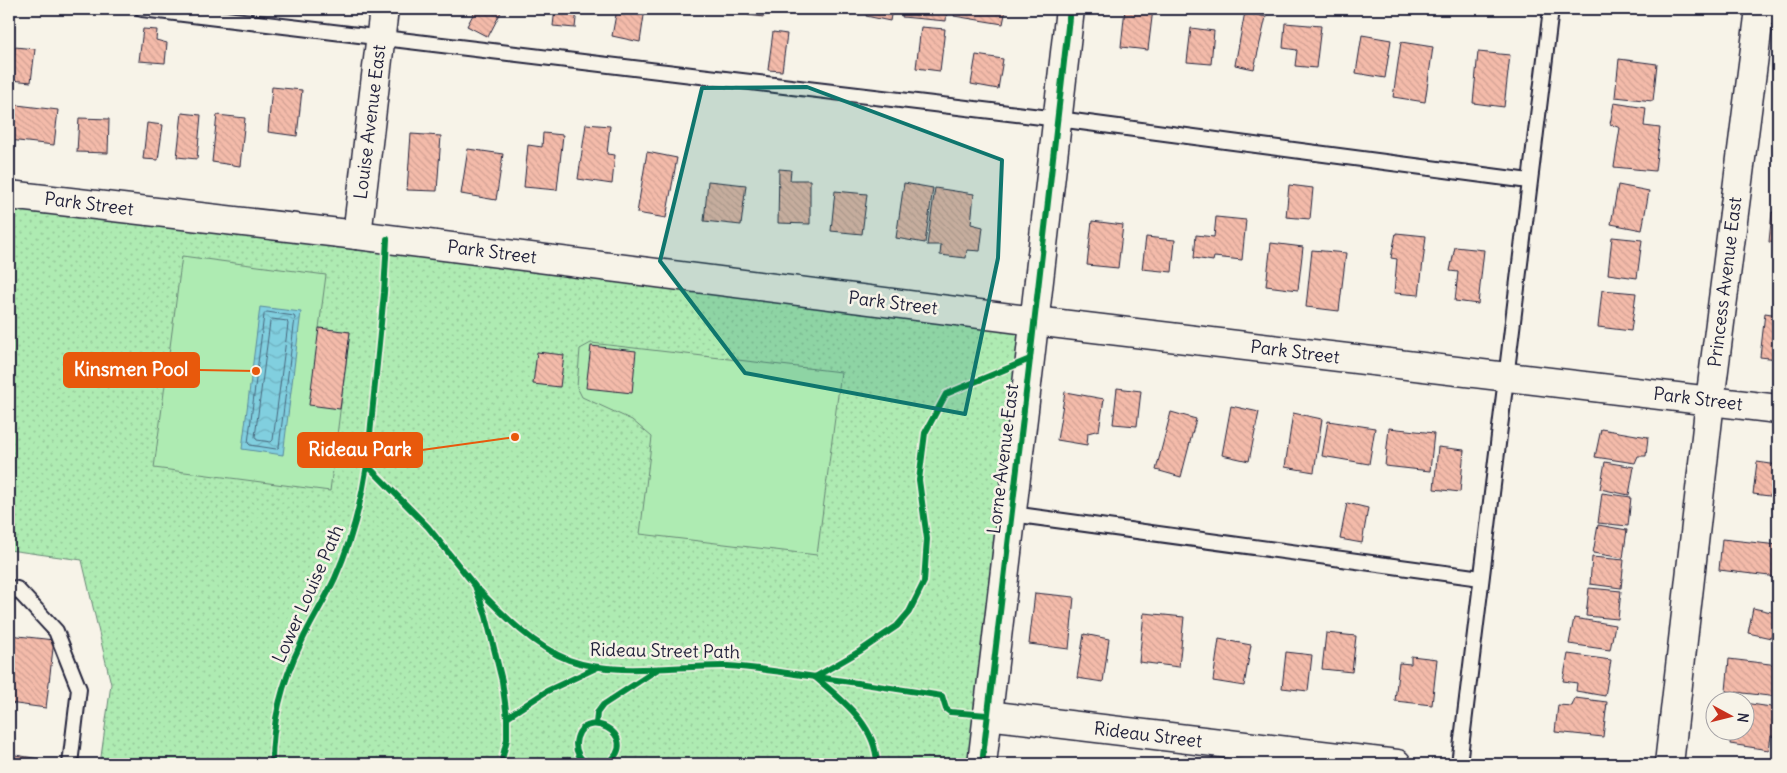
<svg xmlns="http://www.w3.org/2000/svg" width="1787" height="773" font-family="Delius,sans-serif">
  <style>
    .grass { fill: url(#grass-dots); stroke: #688676 }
    .pitch { fill: #aeebb2; stroke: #688676 }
    .water { fill: url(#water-waves); stroke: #5b8a9d }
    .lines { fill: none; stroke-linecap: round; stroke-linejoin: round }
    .shore { stroke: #48677d; stroke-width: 1 }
    .building { fill: url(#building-back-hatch); stroke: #22223b }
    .lane-casing { stroke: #22223b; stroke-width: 18 }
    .street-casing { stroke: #22223b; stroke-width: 31 }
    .lane { stroke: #f7f3e8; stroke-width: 14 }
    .street { stroke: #f7f3e8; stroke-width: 28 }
    .cycleway-casing { stroke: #f7f3e8; stroke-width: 9 }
    .cycleway { stroke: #00873e; stroke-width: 6 }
    .marked { fill: #0f766e; fill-opacity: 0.2; stroke: #0f766e; stroke-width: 4; stroke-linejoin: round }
    .labels { text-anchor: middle; stroke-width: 5; stroke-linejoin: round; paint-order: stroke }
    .street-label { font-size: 18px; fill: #22223b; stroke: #f7f3e8 }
    .leader { fill: none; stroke: #e8590c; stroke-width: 2 }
    .callout-dot { fill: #e8590c; stroke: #f7f3e8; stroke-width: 2 }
    .callout { fill: #e8590c; stroke: #e8590c; stroke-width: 2 }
    .callout-label { font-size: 19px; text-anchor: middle; font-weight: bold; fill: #fff }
  </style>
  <defs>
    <pattern id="grass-dots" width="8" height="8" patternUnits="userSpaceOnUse" patternTransform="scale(1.25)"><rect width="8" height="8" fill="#aeebb2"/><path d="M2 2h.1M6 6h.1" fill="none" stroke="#95c99a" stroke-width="1.8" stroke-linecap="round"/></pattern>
    <pattern id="water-waves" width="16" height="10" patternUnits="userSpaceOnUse" patternTransform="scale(1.25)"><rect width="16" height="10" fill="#81cfdf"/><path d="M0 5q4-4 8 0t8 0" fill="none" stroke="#6fb1c0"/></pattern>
    <pattern id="building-back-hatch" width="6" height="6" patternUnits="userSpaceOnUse" patternTransform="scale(1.25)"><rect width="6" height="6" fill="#f4bbaa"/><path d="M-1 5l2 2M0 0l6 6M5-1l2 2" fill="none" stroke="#d1a093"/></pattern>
  </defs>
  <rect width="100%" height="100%" fill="#f7f3e8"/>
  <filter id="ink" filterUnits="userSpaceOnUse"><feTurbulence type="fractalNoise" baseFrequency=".02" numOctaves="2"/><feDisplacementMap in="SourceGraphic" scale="10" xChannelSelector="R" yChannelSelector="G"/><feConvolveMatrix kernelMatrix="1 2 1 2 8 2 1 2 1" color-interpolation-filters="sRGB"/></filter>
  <g filter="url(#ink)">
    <path class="grass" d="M9 195 1035 321 982 764H100L111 684 82 560 9 550Z"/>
    <g class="pitch">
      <path d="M182 256 326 275 319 328 350 332 330 491 154 468Z"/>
      <path d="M591 343 841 372 817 555 640 534 652 437 632 420 582 397 577 387 580 349Z"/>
    </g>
    <path class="water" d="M260 307 301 312 283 455 242 449Z"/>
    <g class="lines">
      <g class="shore">
        <path d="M267 312 294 316 295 318 279 447 276 449 250 445 248 443 264 315Z"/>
        <path d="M272 319 287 321 288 324 273 440 271 442 257 440 255 437 270 322Z"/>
      </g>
    </g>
    <g class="building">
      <path d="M439 9H463V12Z"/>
      <path d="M476 9H494L501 12 488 37 467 26Z"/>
      <path d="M555 9H577L575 28 553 26Z"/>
      <path d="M617 9H645L640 42 612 36Z"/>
      <path d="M749 9H765L764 17 748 15Z"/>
      <path d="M868 9H892L890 21 866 16Z"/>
      <path d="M903 9H947L946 21 902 17Z"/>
      <path d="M956 9H1006L1003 24 954 16Z"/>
      <path d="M1125 9H1153L1148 50 1121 47Z"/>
      <path d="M1245 12 1266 17 1254 69 1235 65Z"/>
      <path d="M1285 23 1321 26 1316 68 1295 66 1297 50 1283 48Z"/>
      <path d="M921 27 945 29 940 71 916 68Z"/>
      <path d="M1191 28 1214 31 1211 64 1187 62Z"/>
      <path d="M143 29 157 30 156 40 167 43 165 63 139 61Z"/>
      <path d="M773 32 787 34 782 71 768 70Z"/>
      <path d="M1362 35 1391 40 1385 78 1356 73Z"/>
      <path d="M1401 42 1433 47 1425 102 1393 97Z"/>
      <path d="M15 47 35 49 31 82 11 80Z"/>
      <path d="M1478 52 1510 55 1504 107 1473 103Z"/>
      <path d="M976 55 1003 59 998 89 971 84Z"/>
      <path d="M1619 59 1657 64 1653 101 1615 97Z"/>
      <path d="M272 87 302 90 297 136 268 132Z"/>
      <path d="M1614 103 1646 108 1644 126 1660 128 1655 171 1614 167 1620 128 1610 124Z"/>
      <path d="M9 104 58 110 54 145 9 140Z"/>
      <path d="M182 113 201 115 197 159 177 157Z"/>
      <path d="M217 115 245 118 240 166 212 162Z"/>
      <path d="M79 118 109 119 108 153 77 152Z"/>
      <path d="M147 123 163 125 158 160 143 159Z"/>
      <path d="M586 124 610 126 607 154 615 155 612 184 578 179Z"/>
      <path d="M543 133 563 135 557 190 524 187 528 145 542 147Z"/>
      <path d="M411 134 441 136 437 191 407 190Z"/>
      <path d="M468 149 503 154 496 200 461 194Z"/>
      <path d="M647 152 677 158 666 218 637 213Z"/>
      <path d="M779 169 791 170 790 180H810V224L778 223Z"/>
      <path d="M708 181 746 185 741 225 704 221Z"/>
      <path d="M904 183 933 188 925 243 896 238Z"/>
      <path d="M1289 185 1313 188 1310 219 1286 217Z"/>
      <path d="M1618 185 1649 191 1642 230 1611 224Z"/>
      <path d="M935 188 974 194 971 224 983 227 980 251 967 250 966 258 940 255 941 245H927Z"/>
      <path d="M835 191 867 194 862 234 831 231Z"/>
      <path d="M1772 212 1778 213V243L1769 242Z"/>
      <path d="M1216 217 1246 220 1242 260 1214 257 1213 261 1194 258 1196 235 1214 237Z"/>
      <path d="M1092 221 1123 225 1118 268 1087 265Z"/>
      <path d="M1396 233 1426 236 1419 295 1394 293 1397 259 1391 258Z"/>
      <path d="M1146 237 1175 240 1172 272 1142 269Z"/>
      <path d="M1612 237 1642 240 1637 278 1608 274Z"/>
      <path d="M1271 243 1303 247 1298 290 1266 286Z"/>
      <path d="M1455 247 1484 250 1478 304 1455 301 1458 272 1450 271Z"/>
      <path d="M1777 247H1778V277L1773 276Z"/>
      <path d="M1312 250 1346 253 1339 311 1306 307Z"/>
      <path d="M1602 290 1636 293 1631 331 1598 327Z"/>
      <path d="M1765 313 1778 315V359L1760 357Z"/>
      <path d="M319 328 350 332 340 409 309 405Z"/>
      <path d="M591 346 636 351 632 393 586 388Z"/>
      <path d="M537 352 564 355 560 387 533 384Z"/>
      <path d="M1117 388 1141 391 1137 426 1113 424Z"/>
      <path d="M1065 392 1104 399 1099 430 1088 433 1087 445 1057 440Z"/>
      <path d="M1231 406 1259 412 1249 461 1222 455Z"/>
      <path d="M1171 412 1196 419 1181 477 1156 470Z"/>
      <path d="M1293 413 1322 419 1314 472 1285 467Z"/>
      <path d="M1328 421 1375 428 1369 464 1322 456Z"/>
      <path d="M1389 428 1434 433 1430 471 1385 466Z"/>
      <path d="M1601 429 1648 437 1646 456H1638L1635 463 1595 457Z"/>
      <path d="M1438 447 1464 450 1460 492 1434 489Z"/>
      <path d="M1605 462 1634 467 1629 495 1600 489Z"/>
      <path d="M1757 462 1778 465V497L1753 494Z"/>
      <path d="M1602 493 1631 497 1628 526 1598 523Z"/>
      <path d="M1347 503 1368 508 1362 543 1340 539Z"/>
      <path d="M1598 525 1627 530 1623 558 1593 553Z"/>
      <path d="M1722 539 1778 545V577L1719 570Z"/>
      <path d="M1592 557 1624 560 1621 588 1590 584Z"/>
      <path d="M1589 588 1621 591 1618 619 1586 616Z"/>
      <path d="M1035 593 1074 597 1069 649 1029 644Z"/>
      <path d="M1753 608 1776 613 1771 638 1748 633Z"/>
      <path d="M1144 613 1184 617 1179 667 1139 662Z"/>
      <path d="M1574 618 1615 625 1610 650 1569 644Z"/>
      <path d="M1326 633 1356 636 1352 672 1322 669Z"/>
      <path d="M1084 634 1109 639 1103 682 1077 678Z"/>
      <path d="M9 635 54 640 46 708 9 703Z"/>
      <path d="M1219 639 1251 645 1244 686 1213 681Z"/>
      <path d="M1286 652 1312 655 1308 691 1282 688Z"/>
      <path d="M1568 654 1611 660 1605 696 1576 691 1577 683 1563 681Z"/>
      <path d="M1411 656 1437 659 1432 705 1395 701 1399 663 1411 664Z"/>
      <path d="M1729 659 1778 665V697L1726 691Z"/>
      <path d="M1575 698 1607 702 1603 737 1555 732 1558 705 1572 706Z"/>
      <path d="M1744 703 1778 708V737L1771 736 1769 750 1730 744 1732 730H1744Z"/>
      <path d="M9 754 40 759V764H9Z"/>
    </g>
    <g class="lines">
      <g class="lane-casing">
        <g id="lane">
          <path d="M142 9 1058 119 1529 181"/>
          <path d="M1012 514 1481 578"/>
          <path d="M9 588 17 589 56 631 79 689 70 764"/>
          <path d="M1459 764 1551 9"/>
        </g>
      </g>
      <g class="street-casing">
        <g id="street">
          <path d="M9 195 357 235 1035 321 1778 409"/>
          <path d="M357 235 384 9"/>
          <path d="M987 715 1397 764"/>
          <path d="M982 764 1030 359 1070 9"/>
          <path d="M1669 764 1710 401 1760 9"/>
        </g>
      </g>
      <use href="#lane" class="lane"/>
      <use href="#street" class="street"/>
      <g class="cycleway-casing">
        <g id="cycleway">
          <path d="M387 239 384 293 367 465 428 527 475 586 486 616 502 681 507 717V739L501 764"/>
          <path d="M479 590C504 616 535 647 569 660 616 677 677 665 727 666 750 667 773 671 795 674 844 681 893 688 942 696L946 709 950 712 987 715"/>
          <path d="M815 677 860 651 897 626 909 612 924 582 927 539 919 480 925 433 946 394 1030 359"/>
          <path d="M815 677C842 700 876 725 877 764"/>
          <path d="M507 717 547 691 598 667"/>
          <path d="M596 724 597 713 603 705 658 669"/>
          <path d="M272 764C272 723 283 680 301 643 311 621 325 600 335 578 351 542 361 505 367 465"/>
          <path d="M587 764C580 759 576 753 576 744 579 703 645 735 607 764"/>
          <path d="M982 764 1030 359 1070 9"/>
        </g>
      </g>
      <use href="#cycleway" class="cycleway"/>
    </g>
  </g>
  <path class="marked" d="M807 87 1002 160 998 258 965 414 745 373 660 261 702 88Z"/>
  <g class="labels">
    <g class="street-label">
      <text transform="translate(370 122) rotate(-83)" y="6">Louise Avenue East</text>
      <text transform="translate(89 204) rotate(7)" y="6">Park Street</text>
      <text transform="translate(492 252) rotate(7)" y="6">Park Street</text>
      <text transform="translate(1725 282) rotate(-83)" y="6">Princess Avenue East</text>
      <text transform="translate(893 303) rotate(7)" y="6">Park Street</text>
      <text transform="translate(1295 352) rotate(7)" y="6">Park Street</text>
      <text transform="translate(1698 399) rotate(7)" y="6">Park Street</text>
      <text transform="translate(1003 459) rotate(-83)" y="6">Lorne Avenue East</text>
      <text transform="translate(308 594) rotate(-66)" y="6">Lower Louise Path</text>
      <text transform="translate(665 651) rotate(1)" y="6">Rideau Street Path</text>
      <text transform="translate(1148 735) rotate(7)" y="6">Rideau Street</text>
    </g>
  </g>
  <path class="leader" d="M256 371L199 370M515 437L422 450"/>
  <g class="callout-dot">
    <circle cx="256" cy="371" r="5"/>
    <circle cx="515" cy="437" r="5"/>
  </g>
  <g class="callout">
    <rect x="64" y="353" width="135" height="34" rx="5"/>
    <rect x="298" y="433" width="124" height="34" rx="5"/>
  </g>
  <g class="callout-label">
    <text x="131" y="376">Kinsmen Pool</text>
    <text x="360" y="456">Rideau Park</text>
  </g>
  <rect width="1787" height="773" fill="none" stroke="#f7f3e8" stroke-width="30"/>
  <rect x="15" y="15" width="1757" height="743" fill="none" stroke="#22223b" stroke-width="2" filter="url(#ink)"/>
  <g transform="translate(1730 716) rotate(97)"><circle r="24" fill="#f7f3e8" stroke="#a29fa3"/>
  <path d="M0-4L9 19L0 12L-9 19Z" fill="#c8321e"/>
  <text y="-8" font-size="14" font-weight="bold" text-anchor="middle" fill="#22223b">N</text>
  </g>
</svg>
